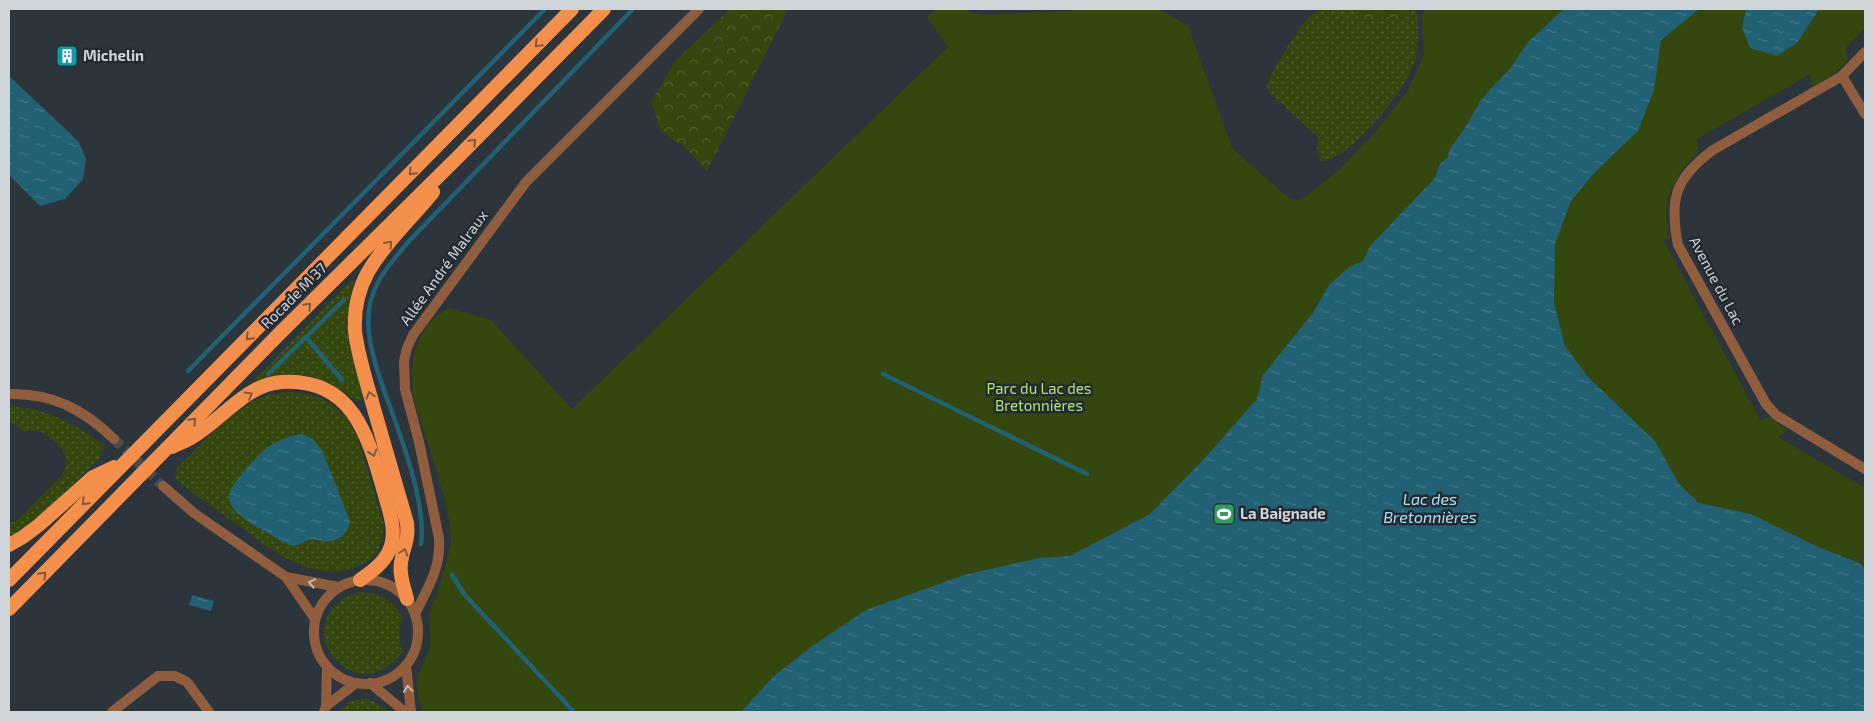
<svg xmlns="http://www.w3.org/2000/svg" width="1874" height="721" font-family="'Exo 2',sans-serif">
  <style>
    .grass { fill: url(#grass-dots) }
    .forest { fill: url(#forest-crowns) }
    .green { fill: #34470e }
    .water { fill: url(#water-ripples) }
    .lines { fill: none; stroke-linecap: round; stroke-linejoin: round }
    .stream { stroke: #226074; stroke-width: 4.5 }
    .tertiary-tunnel { stroke: #454d54; stroke-width: 10; stroke-dasharray: 10 5; stroke-linecap: butt }
    .minor { stroke: #905e3f; stroke-width: 10 }
    .tertiary { stroke: #905e3f; stroke-width: 10 }
    .trunk { stroke: #f4904c; stroke-width: 14 }
    .oneway { stroke: #81583e }
    .oneway2 { stroke: #bfb6b2 }
    .labels { text-anchor: middle; stroke-width: 5; stroke-linejoin: round; paint-order: stroke }
    .poi-label { font-size: 15px; font-weight: bold; fill: #cfd4d9; stroke: #232b32; text-anchor: start }
    .street-label { font-size: 15px; fill: #cfd4d9; stroke: #232b32 }
    .park-label { font-size: 15px; fill: #b5e072; stroke: #232b32 }
    .water-label { font-size: 16px; font-style: italic; fill: #acdef2; stroke: #232b32 }
  </style>
  <defs>
    <pattern id="grass-dots" width="8" height="8" patternUnits="userSpaceOnUse" patternTransform="scale(1.25)"><rect width="8" height="8" fill="#34470e"/><path d="M2 2h.1M6 6h.1" fill="none" stroke="#506130" stroke-width="1.8" stroke-linecap="round"/></pattern>
    <pattern id="forest-crowns" width="20" height="18" patternUnits="userSpaceOnUse" patternTransform="scale(1.25)"><rect width="20" height="18" fill="#34470e"/><path d="M2 6a3 3 0 1 1 6 0M12 15a3 3 0 1 1 6 0" fill="none" stroke="#506130"/></pattern>
    <pattern id="water-ripples" width="26" height="14" patternUnits="userSpaceOnUse" patternTransform="scale(1.25)"><rect width="26" height="14" fill="#226074"/><path d="M2 4q2-2 4 0t4 0M15 11q2-2 4 0t4 0" fill="none" stroke="#417687"/></pattern>
  </defs>
  <rect width="100%" height="100%" fill="#2d353c"/>
  <g class="grass">
    <path d="M1319 9H1358L1360 16 1374 20 1388 17H1398L1410 9H1416C1419 25 1419 47 1414 63 1410 72 1406 82 1400 90 1386 110 1345 162 1320 161L1317 150 1319 138 1269 92 1267 87C1272 70 1280 59 1289 45 1299 30 1303 21 1319 9Z"/>
    <path d="M351 280 353 282 348 315V329L363 400 357 401C351 398 346 393 341 390 310 370 283 372 250 385Z"/>
    <path d="M289 392 312 395 330 403 344 415 357 435 383 521C384 540 380 557 361 565 350 570 336 573 324 571 294 567 269 548 246 531 222 514 198 497 175 479L176 469C200 446 226 415 256 400 266 395 278 393 289 392Z"/>
    <path d="M9 406C48 409 75 423 106 447L100 452 102 456C73 484 43 516 9 538V523L16 521 63 474 67 459C60 443 43 425 24 432L9 420Z"/>
    <path d="M359 592C383 593 391 599 404 619L399 624C401 634 398 642 403 651 354 718 280 618 359 592Z"/>
    <path d="M366 699 375 702 390 712H341C346 701 355 700 366 699Z"/>
  </g>
  <g class="forest">
    <path d="M730 9H788L707 171 682 145 661 132 651 102 675 61Z"/>
    <path d="M1358 9H1410L1398 17H1385L1378 22 1374 20 1364 21 1360 16Z"/>
  </g>
  <path class="green" d="M935 9H965L972 13 985 15 1099 9H1159L1188 26 1232 148 1290 199 1301 200 1338 171 1375 133 1409 89 1424 54 1422 16 1426 9H1865V28L1845 49 1848 60 1836 72 1812 87 1810 74 1697 139 1698 152C1673 178 1660 202 1670 238L1664 240 1668 249 1761 421 1769 417 1787 430 1778 437 1865 488V712H423C419 702 416 692 417 681 418 668 428 661 430 644 431 629 425 611 436 598 440 583 452 550 451 535 448 504 437 473 428 443 424 429 417 414 414 400 408 365 415 324 450 308L491 320 572 409 948 47 927 17Z"/>
  <g class="water">
    <path d="M1564 9H1699L1661 40 1654 90 1638 131 1596 171 1571 201 1555 244 1554 303 1565 346 1588 377 1655 441 1679 484 1699 503 1751 514 1816 546 1859 563 1865 569V712H741L773 677 811 647 866 610 964 575 1039 558 1070 556 1150 514 1203 460 1257 399 1263 375 1312 314 1329 285 1349 267 1363 261 1370 246 1434 179 1440 164 1448 157 1449 150 1463 131 1481 100 1495 84 1509 70 1528 42Z"/>
    <path d="M1746 9H1819L1797 43 1777 56 1750 48 1742 28Z"/>
    <path d="M9 76 79 142 86 159 83 179 65 199 40 206 9 175Z"/>
    <path d="M302 434 313 439 322 450 350 521C348 534 338 543 323 541 319 541 313 538 308 540 301 542 299 547 291 545 284 544 277 538 271 535 258 527 222 511 230 491 233 483 243 474 248 467 263 448 278 437 302 434Z"/>
    <path d="M192 595 214 601 211 611 189 605Z"/>
  </g>
  <g class="lines">
    <g class="stream">
      <path d="M188 371 545 9"/>
      <path d="M268 374 306 337"/>
      <path d="M883 374 1087 474"/>
      <path d="M342 380 306 337 344 300"/>
      <path d="M421 544C427 504 400 434 386 396 375 364 360 325 374 291 381 273 396 257 409 241L633 9"/>
      <path d="M452 575 464 594 574 712"/>
    </g>
    <path class="tertiary-tunnel" d="M114 439 163 486"/>
    <g class="minor">
      <path d="M1842 76 1865 114"/>
      <path d="M415 614C428 587 441 569 439 538L419 442 405 389 404 361 407 348 413 335 526 182 699 9"/>
      <path d="M326 706 356 683"/>
      <path d="M112 712 158 676H175L187 682 209 712"/>
      <path d="M324 712 326 706 327 666"/>
    </g>
    <g class="tertiary">
      <path d="M1865 52 1842 76 1713 150C1675 178 1669 199 1678 245L1766 404 1776 415 1865 469"/>
      <path d="M9 394C52 393 83 409 114 439"/>
      <path d="M163 486 194 513 286 577 315 619"/>
      <path d="M286 577 338 587"/>
      <circle cx="366" cy="632" r="52"/>
      <path d="M406 665 411 712"/>
      <path d="M370 683 405 712"/>
    </g>
    <g class="trunk">
      <path d="M172 447C178 444 184 442 189 439 219 423 245 384 282 382 353 378 368 436 384 492 389 511 398 532 389 551 383 564 371 572 360 580"/>
      <path d="M9 545 23 537 39 525 93 477 114 467"/>
      <path d="M9 580 572 9"/>
      <path d="M407 599C404 587 399 575 401 563 403 546 409 542 407 523 396 485 385 447 374 409 367 383 358 357 355 331 354 310 358 290 368 272 385 243 412 218 433 192"/>
      <path d="M9 609 280 333 459 156 604 9"/>
    </g>
  </g>
  <defs><path id="oneway-chevron" d="M-2-3.5L2.5 0L-2 3.5" fill="none" stroke-width="1.6" stroke-linecap="round" stroke-linejoin="round" transform="scale(1.25)"/></defs>
  <g class="oneway">
    <use href="#oneway-chevron" transform="translate(538 44) rotate(134)"/>
    <use href="#oneway-chevron" transform="translate(473 142) rotate(-45)"/>
    <use href="#oneway-chevron" transform="translate(412 172) rotate(134)"/>
    <use href="#oneway-chevron" transform="translate(389 244) rotate(-49)"/>
    <use href="#oneway-chevron" transform="translate(308 306) rotate(-45)"/>
    <use href="#oneway-chevron" transform="translate(249 337) rotate(135)"/>
    <use href="#oneway-chevron" transform="translate(249 395) rotate(-31)"/>
    <use href="#oneway-chevron" transform="translate(370 395) rotate(-106)"/>
    <use href="#oneway-chevron" transform="translate(193 421) rotate(-45)"/>
    <use href="#oneway-chevron" transform="translate(373 453) rotate(73)"/>
    <use href="#oneway-chevron" transform="translate(85 502) rotate(134)"/>
    <use href="#oneway-chevron" transform="translate(404 552) rotate(-72)"/>
    <use href="#oneway-chevron" transform="translate(43 575) rotate(-46)"/>
  </g>
  <g class="oneway2">
    <use href="#oneway-chevron" transform="translate(312 583) rotate(-169)"/>
    <use href="#oneway-chevron" transform="translate(408 689) rotate(-96)"/>
  </g>
  <defs>
    <g id="building-square" transform="scale(1.125)"><rect x="-9" y="-9" width="18" height="18" rx="4" fill="#0f9aa8" stroke="#232b32"/><path d="M-4-6H4V6H1V3H-1V6H-4ZM-2.5-4.3h1.7v1.8h-1.7ZM.8-4.3h1.7v1.8H.8ZM-2.5-1h1.7V.8h-1.7ZM.8-1h1.7V.8H.8Z" fill="#fff"/></g>
    <g id="stadium-square" transform="scale(1.125)"><rect x="-9" y="-9" width="18" height="18" rx="4" fill="#2e9e5b" stroke="#232b32"/><path d="M0-5a6.5 5 0 1 0 0 10a6.5 5 0 1 0 0-10ZM-3.5-1.8h7v3.6h-7Z" fill="#fff"/></g>
  </defs>
  <g fill-rule="evenodd">
    <use href="#building-square" x="67" y="56"/>
    <use href="#stadium-square" x="1224" y="514"/>
  </g>
  <g class="labels">
    <g class="poi-label">
      <text x="83" y="61">Michelin</text>
      <text x="1240" y="519">La Baignade</text>
    </g>
    <g class="street-label">
      <text transform="translate(444 268) rotate(-54)" y="5">Allée André Malraux</text>
      <text transform="translate(1716 281) rotate(62)" y="5">Avenue du Lac</text>
      <text transform="translate(294 296) rotate(-45)" y="5">Rocade M 37</text>
    </g>
    <g class="park-label">
      <text x="1039" y="394">Parc du Lac des<tspan x="1039" dy="17">Bretonnières</tspan></text>
    </g>
    <g class="water-label">
      <text x="1430" y="505">Lac des<tspan x="1430" dy="18">Bretonnières</tspan></text>
    </g>
  </g>
  <rect width="1874" height="721" fill="none" stroke="#cfd4d9" stroke-width="20"/>
</svg>
